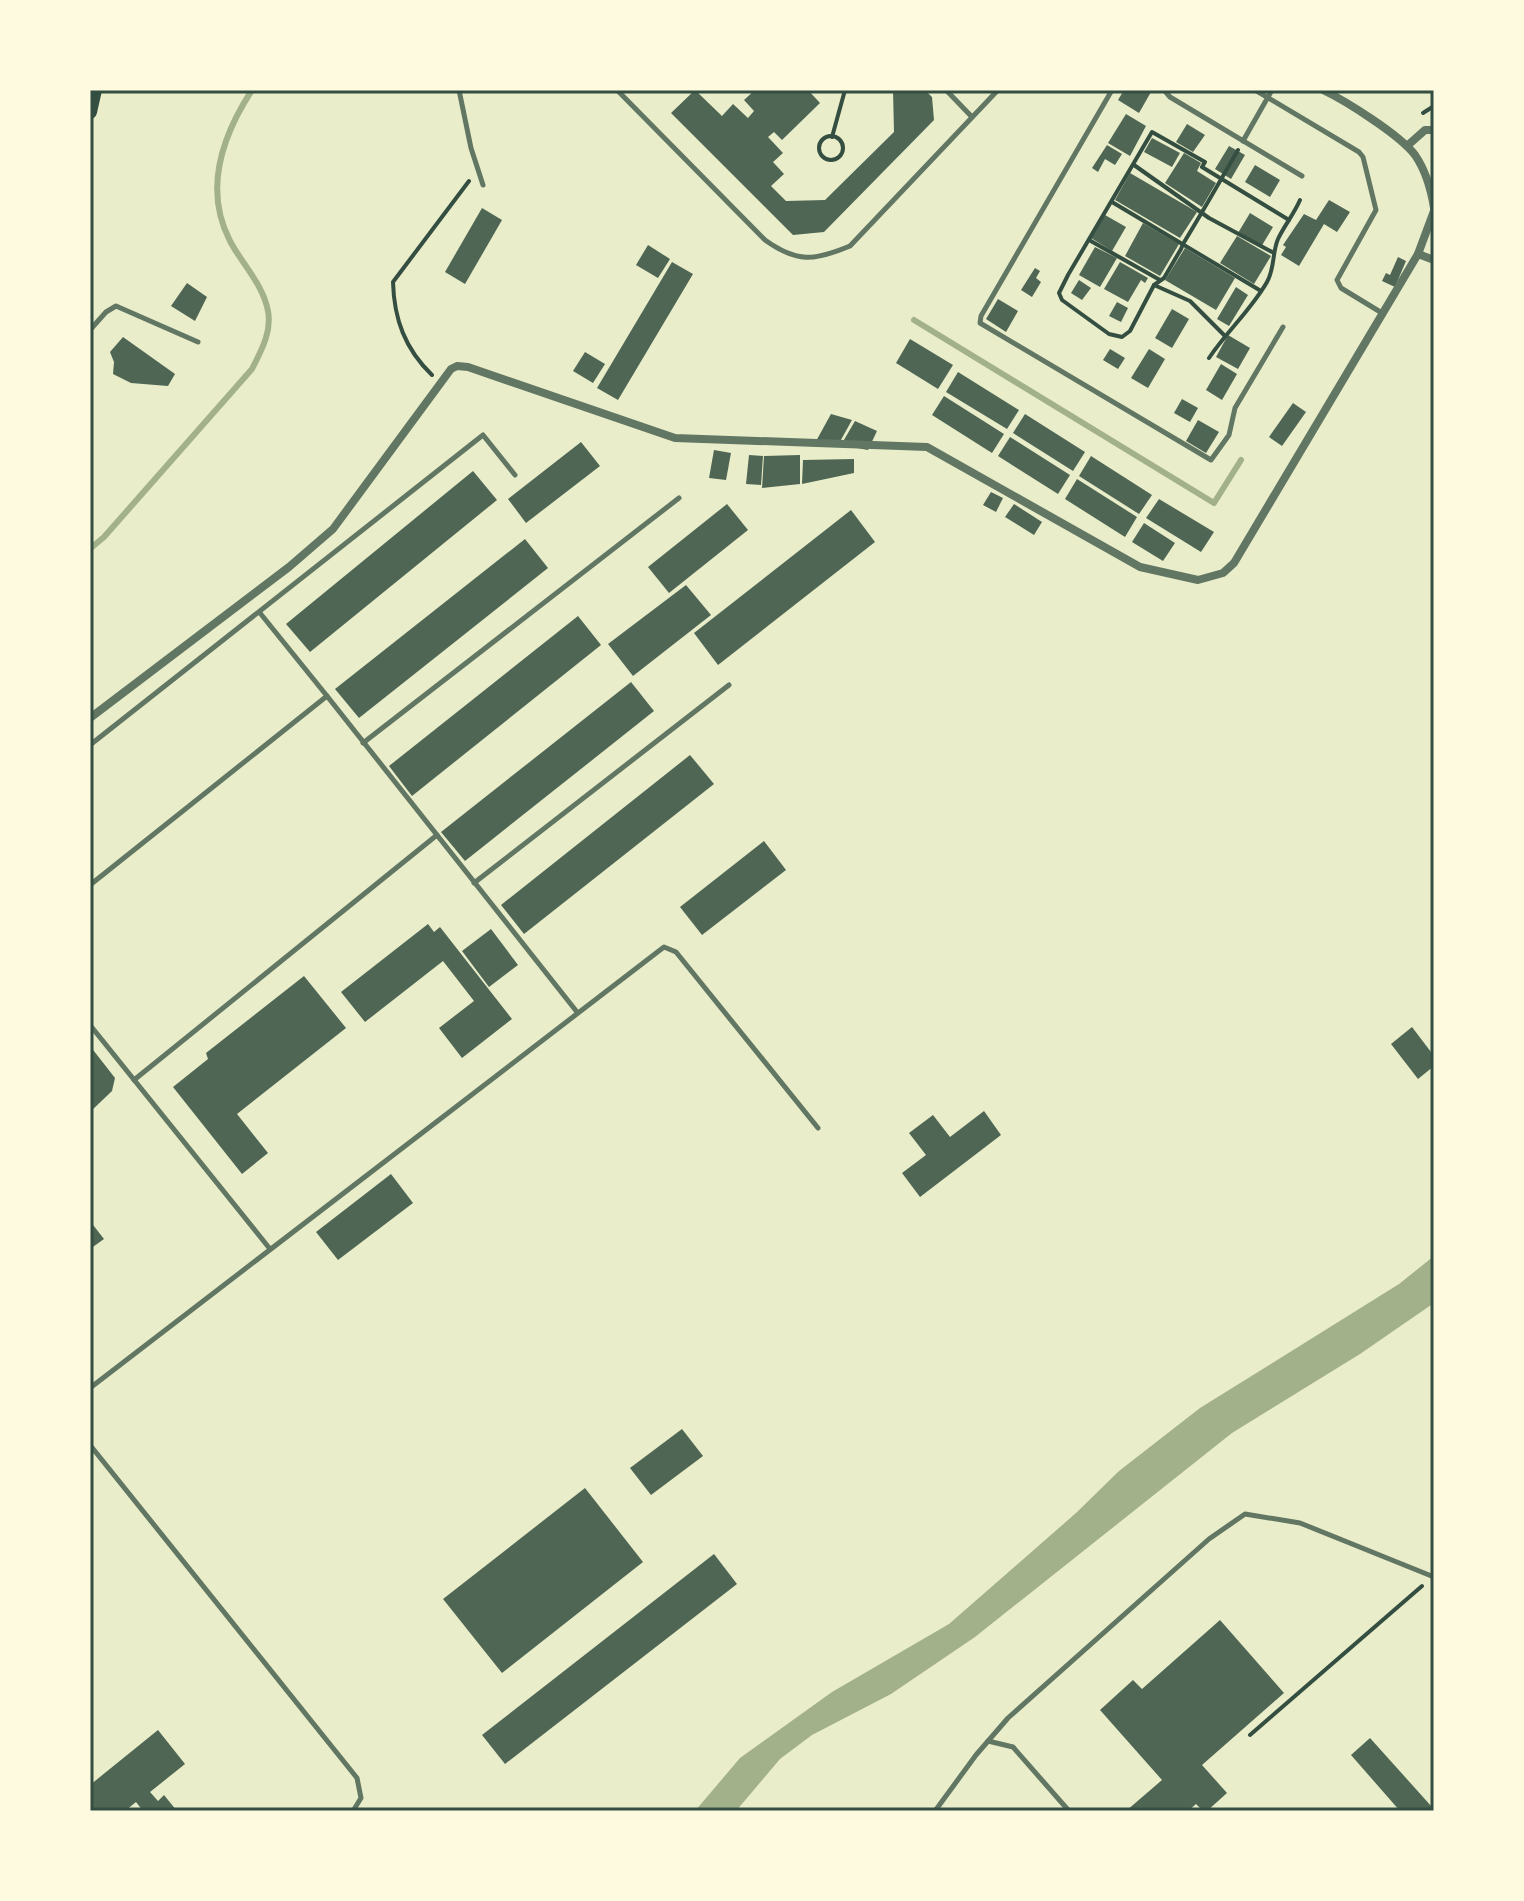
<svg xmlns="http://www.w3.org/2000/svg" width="1524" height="1901" font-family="Mulish,sans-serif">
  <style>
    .water { fill: #a3b18a }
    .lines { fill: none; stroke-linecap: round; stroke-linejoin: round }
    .stream { stroke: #a3b18a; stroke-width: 6 }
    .building { fill: #4f6655 }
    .path { stroke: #344e41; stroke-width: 4 }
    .service { stroke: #617663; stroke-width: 5 }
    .minor { stroke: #617663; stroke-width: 8 }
    .secondary { stroke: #344e41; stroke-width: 14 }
    .neatline { fill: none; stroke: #344e41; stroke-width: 3 }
  </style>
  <rect width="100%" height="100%" fill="#e9edc9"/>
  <path class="water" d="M1434 1256V1303L1360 1354 1232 1433 975 1637 891 1694 812 1735 780 1759 736 1811H695L740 1758 832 1692 949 1624 1076 1513 1119 1471 1200 1408 1399 1284Z"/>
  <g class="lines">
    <g class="stream">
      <path d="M914 320 1214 503 1241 460"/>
      <path d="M91 548 104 537 252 369C261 351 272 332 268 311 263 284 242 264 230 241 203 189 222 136 252 90"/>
    </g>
  </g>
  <g class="building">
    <path d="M695 90 722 116 733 104 748 118 754 111 744 100 755 90H808L820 103 782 140 774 132 768 137 783 153 773 162 784 174 771 186 786 201 825 200 894 132 893 90H925L932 97 934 120 824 232 793 235 671 113Z"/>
    <path d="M1124 90 1151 92 1139 113 1118 100Z"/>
    <path d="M1126 114 1146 126 1130 156 1108 143Z"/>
    <path d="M1187 124 1205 135 1193 152 1176 142Z"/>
    <path d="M1152 138 1180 153 1172 167 1144 152Z"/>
    <path d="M1107 145 1122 154 1115 165 1105 159 1098 172 1092 168Z"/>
    <path d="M1229 146 1245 155 1231 179 1215 169Z"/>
    <path d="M1184 153 1201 163 1197 171 1216 183 1202 207 1165 183Z"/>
    <path d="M1255 165 1280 180 1270 197 1245 182Z"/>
    <path d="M1130 173 1197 212 1180 238 1115 200Z"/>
    <path d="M1329 200 1350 212 1337 232 1324 224 1299 266 1281 255 1286 247 1283 245 1304 214 1316 220Z"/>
    <path d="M482 208 502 220 465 284 445 272Z"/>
    <path d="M1250 213 1273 227 1261 247 1238 233Z"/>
    <path d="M1105 215 1126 227 1112 251 1091 238Z"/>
    <path d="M1143 223 1179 244 1160 276 1125 256Z"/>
    <path d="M1237 236 1271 256 1254 284 1220 263Z"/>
    <path d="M648 245 670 259 658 278 636 265Z"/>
    <path d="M1095 247 1117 258 1100 287 1079 275Z"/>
    <path d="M1185 248 1235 278 1216 310 1165 280Z"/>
    <path d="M1398 257 1406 261 1395 287 1382 281 1386 273 1390 275Z"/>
    <path d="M672 262 693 274 618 400 597 388Z"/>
    <path d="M1120 262 1148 278 1145 283 1141 280 1128 302 1104 289Z"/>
    <path d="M1035 268 1040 271 1036 278 1041 282 1032 297 1021 290Z"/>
    <path d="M1079 280 1091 288 1082 300 1071 293Z"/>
    <path d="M187 283 207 297 195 321 171 306Z"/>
    <path d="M1236 287 1248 295 1229 326 1217 319Z"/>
    <path d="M998 299 1018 311 1006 332 986 319Z"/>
    <path d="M1117 302 1128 308 1121 322 1109 316Z"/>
    <path d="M1172 309 1189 319 1172 348 1155 338Z"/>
    <path d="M1228 335 1250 348 1238 369 1216 357Z"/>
    <path d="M123 337 175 374 168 386 131 383 113 374 114 362 110 352Z"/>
    <path d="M910 339 953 365 938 389 896 363Z"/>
    <path d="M1110 349 1125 358 1118 369 1103 360Z"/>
    <path d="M1149 349 1165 359 1148 388 1131 378Z"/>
    <path d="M585 352 605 364 593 383 573 371Z"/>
    <path d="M1221 364 1237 374 1222 400 1206 390Z"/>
    <path d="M958 372 1019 410 1007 429 946 392Z"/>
    <path d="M944 396 1004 434 992 453 932 415Z"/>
    <path d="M1182 399 1198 408 1190 422 1174 413Z"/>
    <path d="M1293 403 1306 412 1282 446 1269 437Z"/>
    <path d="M831 414 852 420 837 447 815 443Z"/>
    <path d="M1025 414 1085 452 1073 471 1013 433Z"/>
    <path d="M1198 420 1219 432 1206 453 1186 441Z"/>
    <path d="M855 421 877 431 868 450 841 445Z"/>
    <path d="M1010 437 1070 475 1058 494 998 456Z"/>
    <path d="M581 442 600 466 526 523 508 499Z"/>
    <path d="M714 450 731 453 726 480 709 478Z"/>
    <path d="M749 455 763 456 761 485 746 484Z"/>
    <path d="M800 455V484L762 488 764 456Z"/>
    <path d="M1091 456 1152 495 1139 514 1079 476Z"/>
    <path d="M854 459V473L802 484 803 460Z"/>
    <path d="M473 471 497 500 310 652 286 624Z"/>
    <path d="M1077 479 1137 517 1125 537 1065 499Z"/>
    <path d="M991 492 1003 498 996 512 983 505Z"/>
    <path d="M1159 499 1214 532 1201 552 1146 518Z"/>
    <path d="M727 504 748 530 669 593 648 567Z"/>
    <path d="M1014 504 1042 522 1034 535 1005 517Z"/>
    <path d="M851 510 875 542 718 665 694 633Z"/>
    <path d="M1144 523 1175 543 1163 561 1132 542Z"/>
    <path d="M525 539 548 568 359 718 335 689Z"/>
    <path d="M686 585 711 615 633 676 608 644Z"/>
    <path d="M578 616 601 645 412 796 389 766Z"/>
    <path d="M631 682 654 711 465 861 441 832Z"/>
    <path d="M690 755 714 784 524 934 501 905Z"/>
    <path d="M764 841 786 870 702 935 680 907Z"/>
    <path d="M428 924 434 932 440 927 512 1019 462 1058 439 1028 474 1001 443 961 365 1022 341 992Z"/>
    <path d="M491 929 518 965 489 987 462 951Z"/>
    <path d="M304 976 346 1028 237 1114 268 1153 242 1174 173 1087 208 1059 206 1053Z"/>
    <path d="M1412 1027 1434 1056V1066L1418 1079 1391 1044Z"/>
    <path d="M90 1046 115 1078 112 1091 90 1112Z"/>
    <path d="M984 1111 1001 1135 920 1197 902 1173 926 1155 909 1133 933 1115 950 1137Z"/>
    <path d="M391 1174 413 1203 338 1260 316 1232Z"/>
    <path d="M90 1221 104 1239 90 1249Z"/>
    <path d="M682 1429 703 1456 651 1495 630 1468Z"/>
    <path d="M585 1488 643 1562 502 1673 443 1599Z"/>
    <path d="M714 1554 737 1584 505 1764 482 1735Z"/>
    <path d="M1220 1620 1284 1693 1202 1765 1227 1793 1207 1811H1203L1196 1804 1188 1811H1126L1162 1780 1100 1710 1133 1680 1142 1689Z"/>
    <path d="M158 1730 185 1764 150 1792 158 1801 164 1795 177 1811H143L136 1802 125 1811H90V1785Z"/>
    <path d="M1370 1738 1432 1807 1428 1811H1400L1351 1755Z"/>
  </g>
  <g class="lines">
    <g class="path">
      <path d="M1423 113 1434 106"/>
      <circle cx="831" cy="148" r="12"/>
      <path d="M832 137 845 90"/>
      <path d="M1238 150C1220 181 1202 213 1183 244L1181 249 1164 278 1154 285 1130 331 1122 337 1109 334 1062 300 1059 293 1068 275 1152 132 1205 162 1202 167 1289 220"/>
      <path d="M1134 165 1209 218 1274 253"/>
      <path d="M1112 202 1261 291"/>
      <path d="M1089 240 1160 280"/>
      <path d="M1154 285 1190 301 1224 335"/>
      <path d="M1209 358C1227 331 1251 310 1267 282 1275 268 1272 253 1278 239 1284 226 1294 214 1300 200"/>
      <path d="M432 375C405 349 394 319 393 282L469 181"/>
      <path d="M1250 1735 1422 1586"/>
    </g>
    <g class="service">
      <path d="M459 90 471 148 483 185"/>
      <path d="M617 90 765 240C797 263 814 261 850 246L998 90"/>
      <path d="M946 90 972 117"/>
      <path d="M1112 90 981 316 980 323 1211 460 1229 435 1235 408 1283 327"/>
      <path d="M1164 90 1170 97 1302 176"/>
      <path d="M1255 90 1359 152 1363 157 1376 210 1337 280 1341 288 1382 313"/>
      <path d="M1243 141 1272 90"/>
      <path d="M90 330 106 312 116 306 198 342"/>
      <path d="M260 613 327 696"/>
      <path d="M363 743 679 498"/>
      <path d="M90 745 483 435 515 475"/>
      <path d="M474 883 729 685"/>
      <path d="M90 885 327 696 577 1012"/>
      <path d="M90 1025 270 1249"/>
      <path d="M134 1080 437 835"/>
      <path d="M90 1388 664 947 676 952 818 1128"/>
      <path d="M90 1445 357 1778 361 1798 353 1811"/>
      <path d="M988 1741 1013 1747 1069 1811"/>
      <path d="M935 1811 976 1755 1008 1718 1209 1539 1245 1514 1300 1523 1434 1577"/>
    </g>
    <g class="minor">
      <path d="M1323 90C1346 101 1400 135 1415 155 1426 171 1431 189 1434 208"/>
      <path d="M1407 146 1425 130H1434"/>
      <path d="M1418 254 1434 260"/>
      <path d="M90 718 289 567 333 529 451 369 457 366 468 367 675 438 927 447 1140 567 1198 580 1223 573 1234 563 1418 254 1434 211"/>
    </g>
    <path class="secondary" d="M90 112 95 90"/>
  </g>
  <rect width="1524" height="1901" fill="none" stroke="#fefae0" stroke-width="184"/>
  <rect x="92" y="92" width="1340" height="1717" class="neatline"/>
</svg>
